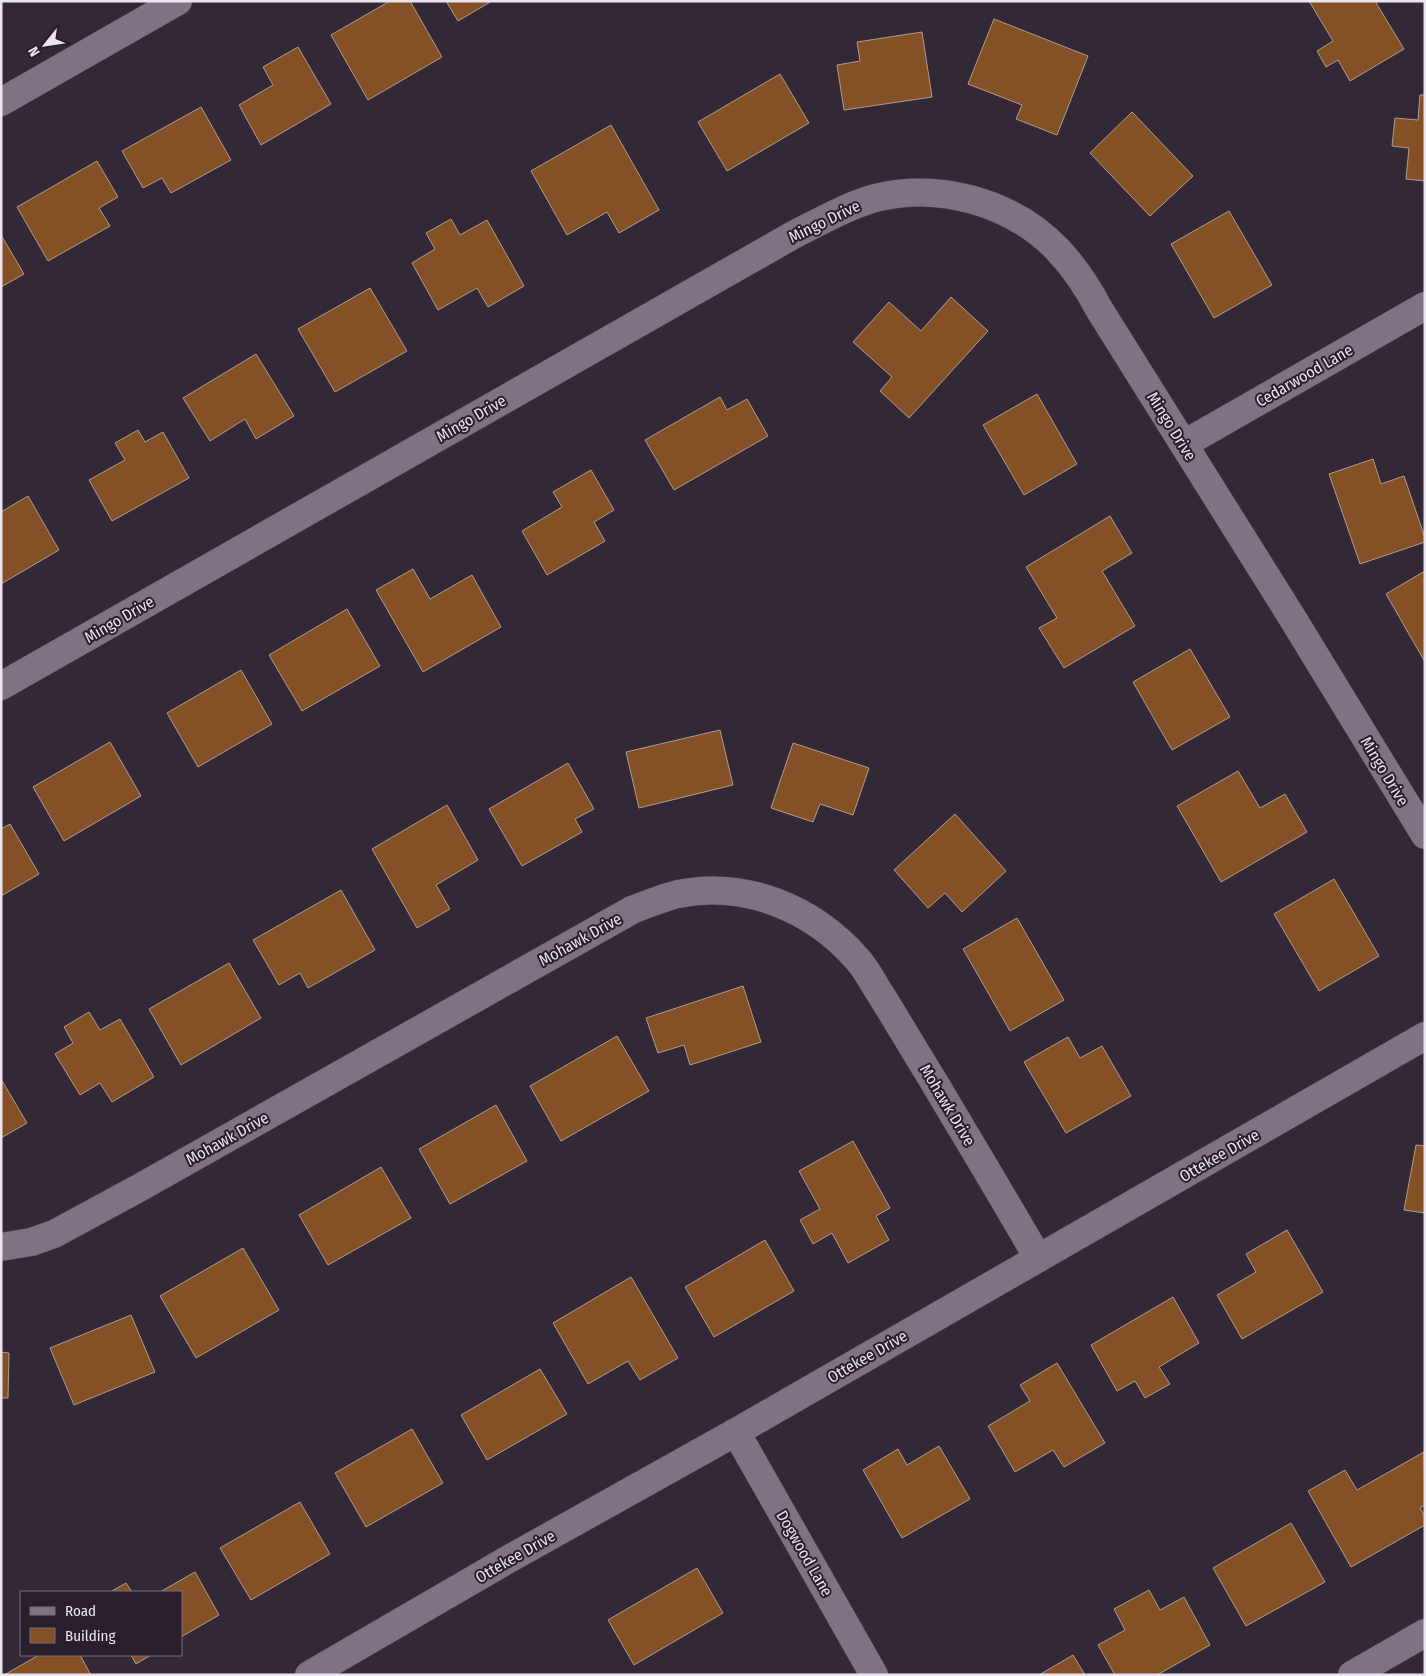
<svg xmlns="http://www.w3.org/2000/svg" width="1426" height="1676" font-family="'Fira Sans Condensed',sans-serif">
  <style>
    .building { fill: #845026; stroke: #b09d90 }
    .lines { fill: none; stroke-linecap: round; stroke-linejoin: round }
    .minor-casing { stroke: #4c434f; stroke-width: 29 }
    .minor { stroke: #7e7283; stroke-width: 28 }
    .labels { text-anchor: middle; stroke-width: 4; stroke-linejoin: round; paint-order: stroke }
    .street-label { font-size: 16px; fill: #ece5ef; stroke: #281e2c }
  </style>
  <rect width="100%" height="100%" fill="#322836"/>
  <g class="building">
    <path d="M390 1H410L442 57 368 100 331 35Z"/>
    <path d="M446 1H492L458 21Z"/>
    <path d="M1309 1H1375L1404 49 1350 81 1338 60 1326 67 1317 51 1333 41Z"/>
    <path d="M994 19 1088 56 1057 135 1016 119 1022 105 968 84Z"/>
    <path d="M922 32 932 97 844 110 837 65 860 61 857 42Z"/>
    <path d="M298 47 331 104 261 145 239 105 273 85 263 67Z"/>
    <path d="M780 74 809 123 727 171 698 122Z"/>
    <path d="M1420 95H1425V181L1406 179 1409 148 1392 146 1395 118 1418 120Z"/>
    <path d="M201 107 231 160 171 193 162 178 143 188 122 151Z"/>
    <path d="M1132 112 1193 176 1150 216 1090 153Z"/>
    <path d="M611 125 659 210 619 233 607 212 567 235 531 171Z"/>
    <path d="M97 161 118 197 99 208 110 226 48 261 17 207Z"/>
    <path d="M1229 211 1272 285 1214 318 1171 244Z"/>
    <path d="M451 219 460 235 487 220 524 286 488 307 477 288 438 310 412 263 435 249 426 233Z"/>
    <path d="M1 235 24 274 1 287Z"/>
    <path d="M370 288 407 351 335 392 298 329Z"/>
    <path d="M951 297 988 331 909 418 880 391 892 377 853 342 889 302 921 331Z"/>
    <path d="M256 354 294 416 256 439 245 419 210 441 183 398Z"/>
    <path d="M1037 394 1077 464 1024 495 983 425Z"/>
    <path d="M720 397 727 410 747 399 768 436 674 490 645 440Z"/>
    <path d="M138 430 145 442 163 432 189 478 112 521 89 480 125 460 115 443Z"/>
    <path d="M1373 459 1381 484 1404 476 1425 538V542L1360 564 1329 474Z"/>
    <path d="M591 470 614 510 594 522 605 541 547 575 522 531 562 507 553 492Z"/>
    <path d="M28 496 59 550 1 584V512Z"/>
    <path d="M1110 516 1132 553 1102 571 1135 626 1064 668 1039 628 1057 618 1026 567Z"/>
    <path d="M413 569 430 599 472 575 501 627 423 672 376 590Z"/>
    <path d="M1425 571V662L1386 594Z"/>
    <path d="M347 609 380 666 302 711 269 655Z"/>
    <path d="M1190 649 1230 717 1172 750 1133 682Z"/>
    <path d="M241 670 272 724 198 767 167 713Z"/>
    <path d="M720 730 733 785 639 808 626 752Z"/>
    <path d="M110 742 141 796 64 841 33 787Z"/>
    <path d="M793 743 869 768 853 815 820 804 813 822 771 808Z"/>
    <path d="M568 763 594 809 575 819 582 832 522 866 489 809Z"/>
    <path d="M1238 771 1260 808 1285 794 1307 832 1221 882 1177 806Z"/>
    <path d="M447 805 478 860 436 885 450 909 417 928 372 849Z"/>
    <path d="M955 814 1006 871 962 912 945 893 928 908 894 870Z"/>
    <path d="M10 824 39 874 1 896V829Z"/>
    <path d="M1334 879 1379 956 1319 991 1274 914Z"/>
    <path d="M341 890 375 950 308 988 300 973 279 985 253 940Z"/>
    <path d="M1017 918 1064 1000 1010 1031 963 949Z"/>
    <path d="M229 963 261 1018 181 1065 149 1009Z"/>
    <path d="M743 986 761 1042 690 1065 684 1045 658 1053 646 1018Z"/>
    <path d="M89 1012 100 1030 120 1019 154 1077 112 1102 100 1083 80 1095 55 1054 73 1043 64 1027Z"/>
    <path d="M617 1036 649 1091 561 1141 530 1086Z"/>
    <path d="M1068 1037 1080 1058 1102 1046 1131 1096 1066 1133 1024 1062Z"/>
    <path d="M1 1079 27 1123 1 1138Z"/>
    <path d="M496 1105 527 1161 450 1204 419 1149Z"/>
    <path d="M853 1141 890 1208 876 1216 889 1240 848 1263 832 1233 813 1244 800 1220 820 1209 799 1171Z"/>
    <path d="M1416 1145 1425 1146V1213L1404 1210Z"/>
    <path d="M381 1167 411 1218 328 1265 299 1215Z"/>
    <path d="M1287 1230 1323 1292 1242 1339 1217 1295 1256 1272 1246 1254Z"/>
    <path d="M765 1240 794 1291 714 1337 685 1287Z"/>
    <path d="M243 1248 279 1310 196 1358 160 1296Z"/>
    <path d="M631 1277 678 1358 640 1380 628 1361 588 1384 553 1323Z"/>
    <path d="M1173 1297 1199 1343 1159 1367 1170 1384 1145 1398 1135 1381 1117 1391 1091 1345Z"/>
    <path d="M131 1315 155 1372 74 1405 50 1348Z"/>
    <path d="M1 1352 9 1353 8 1398H1Z"/>
    <path d="M1057 1363 1105 1443 1064 1467 1053 1450 1015 1472 988 1426 1030 1401 1020 1385Z"/>
    <path d="M540 1369 567 1414 487 1460 461 1415Z"/>
    <path d="M412 1429 443 1483 366 1527 335 1473Z"/>
    <path d="M939 1446 970 1499 902 1538 863 1470 898 1449 907 1465Z"/>
    <path d="M1424 1452 1425 1505 1420 1508 1425 1517V1525L1351 1567 1308 1491 1345 1470 1357 1490Z"/>
    <path d="M300 1502 330 1554 251 1600 220 1548Z"/>
    <path d="M1291 1523 1325 1582 1246 1626 1213 1568Z"/>
    <path d="M697 1568 723 1613 634 1665 608 1620Z"/>
    <path d="M195 1572 219 1615 181 1637V1592H160Z"/>
    <path d="M126 1583 132 1592H110Z"/>
    <path d="M1149 1590 1160 1610 1184 1597 1210 1645 1157 1675H1115L1098 1645 1125 1630 1114 1609Z"/>
    <path d="M39 1655H80L91 1675H4Z"/>
    <path d="M131 1655H151L136 1664Z"/>
    <path d="M1073 1655 1085 1675H1039Z"/>
  </g>
  <g class="lines">
    <g class="minor-casing">
      <g id="minor">
        <path d="M1 102 178 1"/>
        <path d="M1184 444 1425 306"/>
        <path d="M1 686 795 234C821 221 847 206 875 198 939 182 1012 202 1058 250 1075 268 1088 288 1099 309L1293 619 1425 835"/>
        <path d="M1 1247 31 1242 54 1234 139 1188 632 910C647 904 662 898 678 894 746 880 814 909 858 960 867 970 873 983 881 995 899 1024 916 1053 934 1082 969 1141 1004 1199 1038 1258"/>
        <path d="M736 1432 874 1675"/>
        <path d="M309 1675 507 1560 736 1432 1425 1036"/>
        <path d="M1352 1675 1425 1633"/>
      </g>
    </g>
    <use href="#minor" class="minor"/>
  </g>
  <g class="labels">
    <g class="street-label">
      <text transform="translate(824 221) rotate(-26)" y="6">Mingo Drive</text>
      <text transform="translate(1304 375) rotate(-30)" y="6">Cedarwood Lane</text>
      <text transform="translate(471 418) rotate(-30)" y="6">Mingo Drive</text>
      <text transform="translate(1172 426) rotate(58)" y="6">Mingo Drive</text>
      <text transform="translate(119 619) rotate(-30)" y="6">Mingo Drive</text>
      <text transform="translate(1385 771) rotate(59)" y="6">Mingo Drive</text>
      <text transform="translate(580 939) rotate(-29)" y="6">Mohawk Drive</text>
      <text transform="translate(948 1105) rotate(59)" y="6">Mohawk Drive</text>
      <text transform="translate(227 1138) rotate(-29)" y="6">Mohawk Drive</text>
      <text transform="translate(1219 1155) rotate(-30)" y="6">Ottekee Drive</text>
      <text transform="translate(867 1356) rotate(-30)" y="6">Ottekee Drive</text>
      <text transform="translate(805 1553) rotate(60)" y="6">Dogwood Lane</text>
      <text transform="translate(515 1556) rotate(-30)" y="6">Ottekee Drive</text>
    </g>
  </g>
  <rect width="1426" height="1676" fill="none" stroke="#ece5ef" stroke-width="5"/>
  <rect x="20" y="1591" width="162" height="65" fill="#281e2c" stroke="#766e7a"/>
  <rect x="30" y="1607" width="25" height="8" fill="#7e7283" stroke="#766e7a"/>
  <text x="65" y="1616" font-size="15" fill="#ece5ef">Road</text>
  <rect x="30" y="1628" width="25" height="15" fill="#845026" stroke="#766e7a"/>
  <text x="65" y="1641" font-size="15" fill="#ece5ef">Building</text>
  <g transform="translate(45 45) rotate(240)" stroke="#281e2c" stroke-width="4" paint-order="stroke">
  <path d="M0-4L9 19L0 12L-9 19Z" fill="#ece5ef"/>
  <text y="-8" font-size="14" font-weight="bold" text-anchor="middle" fill="#ece5ef">N</text>
  </g>
</svg>
